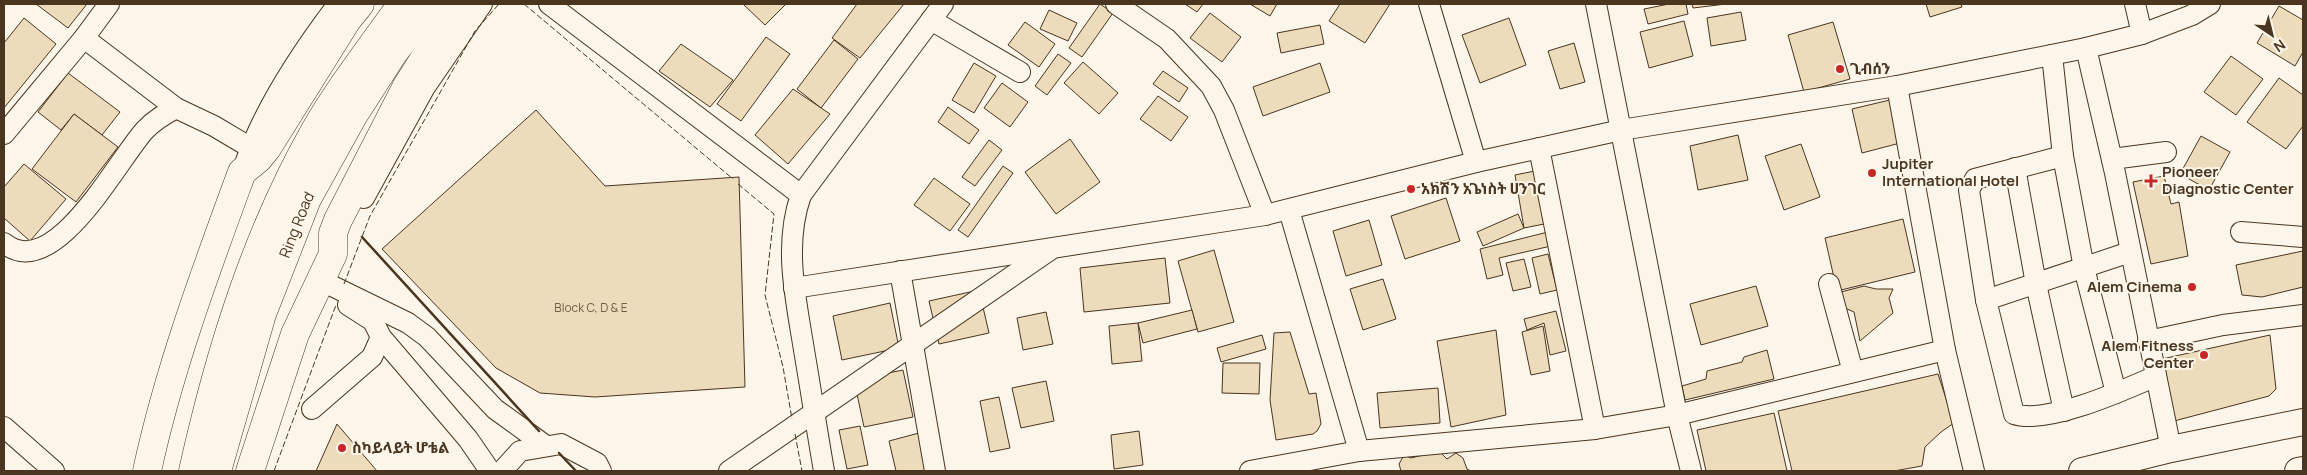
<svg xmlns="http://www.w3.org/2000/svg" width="2307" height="475" font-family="Manrope,'Noto Sans Ethiopic',sans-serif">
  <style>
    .building { fill: #ecdcbc; stroke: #4a3520 }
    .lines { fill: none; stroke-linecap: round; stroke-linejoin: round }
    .minor-casing { stroke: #4a3520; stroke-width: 22 }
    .major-casing { stroke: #4a3520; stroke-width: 28 }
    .highway-casing { stroke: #4a3520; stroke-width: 29 }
    .minor { stroke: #fbf6e9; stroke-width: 20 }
    .major { stroke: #fbf6e9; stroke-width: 26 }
    .highway { stroke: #fbf6e9; stroke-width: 28 }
    .fence { stroke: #4a3520; stroke-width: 1; stroke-dasharray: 6 2.5; stroke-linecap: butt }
    .wall { stroke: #4a3520; stroke-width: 2.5 }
    .poi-dot { fill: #c62828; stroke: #fbf6e9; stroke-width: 2 }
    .labels { text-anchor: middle; stroke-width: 4; stroke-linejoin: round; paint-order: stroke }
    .number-label { font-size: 12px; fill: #725f47 }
    .poi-label { font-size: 15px; font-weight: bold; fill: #4a3520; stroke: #fbf6e9; text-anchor: start }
    .street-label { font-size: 15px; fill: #4a3520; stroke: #fbf6e9 }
  </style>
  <rect width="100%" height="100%" fill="#fbf6e9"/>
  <g class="building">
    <path d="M36 4H87L68 28Z"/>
    <path d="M743 4H783L785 5 765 25Z"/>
    <path d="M857 4H904L860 58 832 38Z"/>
    <path d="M1100 4 1113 13 1082 57 1069 48Z"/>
    <path d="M1185 4H1203L1197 12Z"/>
    <path d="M1250 4H1277L1270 16Z"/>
    <path d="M1340 4H1390L1365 43 1329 21Z"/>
    <path d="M1669 4H1686L1688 14 1648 24 1644 9Z"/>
    <path d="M1692 4H1726L1693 8Z"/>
    <path d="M1926 4H1961L1962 7 1930 17Z"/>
    <path d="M2279 6 2303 20V52L2295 66 2257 43Z"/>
    <path d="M1049 10 1077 23 1068 41 1040 29Z"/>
    <path d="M1741 12 1746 40 1711 46 1707 18Z"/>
    <path d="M1210 13 1241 37 1222 62 1190 38Z"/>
    <path d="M24 18 56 44 4 108V43Z"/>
    <path d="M1509 18 1526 65 1480 83 1462 35Z"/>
    <path d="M1684 21 1693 56 1649 68 1640 32Z"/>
    <path d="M1025 22 1055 44 1039 67 1008 45Z"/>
    <path d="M1833 22 1850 79 1804 92 1788 35Z"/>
    <path d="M1320 25 1324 44 1281 53 1277 33Z"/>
    <path d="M766 37 790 54 741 121 717 104Z"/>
    <path d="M834 40 858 59 821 108 797 89Z"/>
    <path d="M1574 43 1585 82 1560 89 1548 51Z"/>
    <path d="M681 44 733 80 710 107 659 71Z"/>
    <path d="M1058 54 1071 63 1047 95 1035 86Z"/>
    <path d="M2231 56 2263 79 2236 115 2204 92Z"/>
    <path d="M1083 62 1118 93 1099 114 1064 83Z"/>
    <path d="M974 63 996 76 974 113 952 100Z"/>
    <path d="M1320 63 1330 92 1263 116 1253 87Z"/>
    <path d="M1163 71 1188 88 1179 102 1153 84Z"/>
    <path d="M68 73 120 112 102 135 74 114 61 130 38 112Z"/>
    <path d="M2279 78 2303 95V126L2286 149 2247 122Z"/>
    <path d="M1002 83 1028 102 1010 127 984 108Z"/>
    <path d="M793 89 830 114 788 164 755 135Z"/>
    <path d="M1158 96 1188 117 1171 141 1140 119Z"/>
    <path d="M1894 99 1904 142 1862 153 1852 109Z"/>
    <path d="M948 107 979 130 969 144 938 122Z"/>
    <path d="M536 110 605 186 739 177 745 387 595 397 540 393 496 368 382 249Z"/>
    <path d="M74 114 118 147 76 202 32 169Z"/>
    <path d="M1738 135 1748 180 1698 190 1690 146Z"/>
    <path d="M2201 136 2230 152 2209 190 2180 174Z"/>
    <path d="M1070 139 1100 182 1056 214 1025 172Z"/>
    <path d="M989 140 1002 150 975 186 962 177Z"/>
    <path d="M1801 144 1820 197 1784 210 1765 156Z"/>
    <path d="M24 164 66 199 30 241 4 218V187Z"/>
    <path d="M1003 166 1013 173 968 237 958 230Z"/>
    <path d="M1535 171 1544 224 1524 228 1515 175Z"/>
    <path d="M2164 176 2171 204 2179 202 2188 256 2151 264 2133 182Z"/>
    <path d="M934 178 970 204 950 231 914 205Z"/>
    <path d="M1446 198 1460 241 1405 259 1391 216Z"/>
    <path d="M1518 214 1524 228 1483 246 1477 232Z"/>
    <path d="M1903 219 1915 272 1837 291 1825 238Z"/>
    <path d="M1369 220 1382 265 1346 276 1333 231Z"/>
    <path d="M1548 232 1551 246 1499 258 1503 275 1487 279 1480 249Z"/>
    <path d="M1214 250 1234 322 1198 332 1178 261Z"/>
    <path d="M2303 251V287L2262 297 2242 295 2236 265Z"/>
    <path d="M1548 254 1557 290 1540 294 1532 258Z"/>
    <path d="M1165 258 1170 303 1084 312 1080 268Z"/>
    <path d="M1524 259 1531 287 1513 291 1506 263Z"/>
    <path d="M1383 279 1396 319 1363 330 1350 289Z"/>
    <path d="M1756 286 1768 326 1701 345 1690 304Z"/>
    <path d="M1864 286 1876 289H1893L1889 298 1893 313 1860 341 1854 312 1845 308 1841 292Z"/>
    <path d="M979 290 989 333 939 344 929 301Z"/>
    <path d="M890 303 899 348 842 360 833 316Z"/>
    <path d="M1192 310 1197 329 1143 343 1138 323Z"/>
    <path d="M1556 311 1566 351 1550 355 1544 323 1527 330 1524 319Z"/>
    <path d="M1046 312 1053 344 1023 350 1017 318Z"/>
    <path d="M1138 323 1142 361 1112 364 1109 326Z"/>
    <path d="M1543 326 1550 371 1531 375 1522 332Z"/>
    <path d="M1496 330 1506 415 1451 427 1437 341Z"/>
    <path d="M1290 332 1309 394 1316 393 1321 424 1317 431 1313 434 1276 440 1270 400 1274 333Z"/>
    <path d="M1262 335 1266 349 1221 362 1217 348Z"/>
    <path d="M2270 335 2276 389 2269 396 2174 421 2162 359Z"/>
    <path d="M1767 350 1774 379 1685 400 1682 386 1706 379 1707 371 1742 362 1744 357Z"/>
    <path d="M1223 363H1260L1259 394 1222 393Z"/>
    <path d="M903 370 913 417 864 427 854 380Z"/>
    <path d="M1938 374 1954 423 1941 432 1925 447 1922 466 1894 471H1792L1778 411Z"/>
    <path d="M1046 381 1054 421 1021 428 1012 388Z"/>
    <path d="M1438 388 1440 423 1380 428 1377 393Z"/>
    <path d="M999 397 1010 448 990 452 980 401Z"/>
    <path d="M1774 413 1787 471H1706L1697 430Z"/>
    <path d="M337 424 377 471H316Z"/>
    <path d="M860 426 868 465 847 469 839 430Z"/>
    <path d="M1139 431 1143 465 1114 469 1111 435Z"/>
    <path d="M919 433 928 471H896L889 441Z"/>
    <path d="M1439 451 1447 459 1456 453 1463 458 1467 469 1471 471H1401L1399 464 1404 455 1411 458Z"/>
  </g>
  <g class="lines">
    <g class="minor-casing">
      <g id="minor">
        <path d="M549 4 801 195"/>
        <path d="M1116 4 1167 39 1211 86 1224 110 1265 215"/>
        <path d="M1429 4 1476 162"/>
        <path d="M1596 4 1677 415 1691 471"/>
        <path d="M2135 4 2142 34"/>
        <path d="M931 20 1020 72"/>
        <path d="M84 38 176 108 214 126 251 148"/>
        <path d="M2086 48 2115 173 2171 449"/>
        <path d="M2052 55 2063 156 2084 268 2116 393"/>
        <path d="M1897 86 1945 350 1974 471"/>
        <path d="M4 134 84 38 109 4"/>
        <path d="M1539 148 1595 429"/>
        <path d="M2063 156 1975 179 1969 190 1986 300 2014 414C2047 425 2124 390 2156 376"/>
        <path d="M2112 159 2166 152"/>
        <path d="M246 161C265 107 303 50 338 4"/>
        <path d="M2015 168 2036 284 2064 411"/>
        <path d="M364 198 425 87 482 4"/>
        <path d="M1289 210 1359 451"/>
        <path d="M2241 232 2303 237"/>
        <path d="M4 243C54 284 118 159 145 130 154 120 165 114 176 108"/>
        <path d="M900 271 935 471"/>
        <path d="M320 280 408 323 427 337 495 409 546 446"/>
        <path d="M1829 284 1853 372"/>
        <path d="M794 288 1265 215 1476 162 1621 130 1897 86 2086 48 2142 34 2192 15 2210 4"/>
        <path d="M1986 300 2130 252"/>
        <path d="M348 305 373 321 381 337 468 439 490 471"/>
        <path d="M2148 341 2223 325 2303 315"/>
        <path d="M312 409 372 357 381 337"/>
        <path d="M4 427 54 471"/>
        <path d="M502 471 520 451 561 444 597 463 601 471"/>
        <path d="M729 471 1050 250"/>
        <path d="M824 471C817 431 811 391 804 350 796 299 783 246 801 195L943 4"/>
        <path d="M1250 471 1359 451 1595 429 1677 415 1945 350"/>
      </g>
    </g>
    <g class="major-casing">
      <g id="major">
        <path d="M2082 471 2171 449 2303 422"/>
        <path d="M2298 471 2303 470"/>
      </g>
    </g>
    <g class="highway-casing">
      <g id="highway">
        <path d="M147 471C169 369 206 270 242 172L258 159 267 148 347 20 360 4"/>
        <path d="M193 471C219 354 255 237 314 132 340 87 372 46 402 4"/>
        <path id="s1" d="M217 471 262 314 307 199 353 116 394 52 432 4"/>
        <path d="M250 471 295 334 333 254V233L338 220 407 86 459 4"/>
      </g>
    </g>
    <use href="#minor" class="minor"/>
    <use href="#major" class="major"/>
    <use href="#highway" class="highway"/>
    <g class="fence">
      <path d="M524 4 733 179"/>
      <path d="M738 184 774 214 765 295 783 367 792 419"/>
      <path d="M344 284 370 216 475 31 499 4"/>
      <path d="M795 434 802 471"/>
      <path d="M274 471 336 305"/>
    </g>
    <g class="wall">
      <path d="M362 237 539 431"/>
      <path d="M559 453 576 471"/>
    </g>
  </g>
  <g class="poi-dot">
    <circle cx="1840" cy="69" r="5"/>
    <circle cx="1872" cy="173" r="5"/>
    <path d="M2148.5 173.5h5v5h5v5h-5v5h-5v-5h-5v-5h5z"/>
    <circle cx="1411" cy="189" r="5"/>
    <circle cx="2192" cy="287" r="5"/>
    <circle cx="2204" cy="355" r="5"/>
    <circle cx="342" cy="448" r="5"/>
  </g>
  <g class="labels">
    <g class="number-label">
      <text x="591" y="312">Block C, D &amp; E</text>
    </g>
    <g class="poi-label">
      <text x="1850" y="74">ጊብሰን</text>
      <text x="1882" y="169">Jupiter<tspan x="1882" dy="17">International Hotel</tspan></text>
      <text x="2162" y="177">Pioneer<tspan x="2162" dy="17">Diagnostic Center</tspan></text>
      <text x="1421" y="194">አክሽን አጌነስት ሀንገር</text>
      <text x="2182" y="292" text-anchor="end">Alem Cinema</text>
      <text x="2194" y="351" text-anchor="end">Alem Fitness<tspan x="2194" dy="17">Center</tspan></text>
      <text x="352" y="453">ስካይላይት ሆቴል</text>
    </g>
    <g class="street-label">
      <text dy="5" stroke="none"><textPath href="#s1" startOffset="259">Ring Road</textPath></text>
    </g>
  </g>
  <rect width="2307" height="475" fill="none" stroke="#4a3520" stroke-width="10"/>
  <g transform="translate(2272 35) rotate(145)" stroke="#fbf6e9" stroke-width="4" paint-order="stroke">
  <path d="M0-4L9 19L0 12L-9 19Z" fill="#4a3520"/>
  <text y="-8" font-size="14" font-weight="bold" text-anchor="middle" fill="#4a3520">N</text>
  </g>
</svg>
